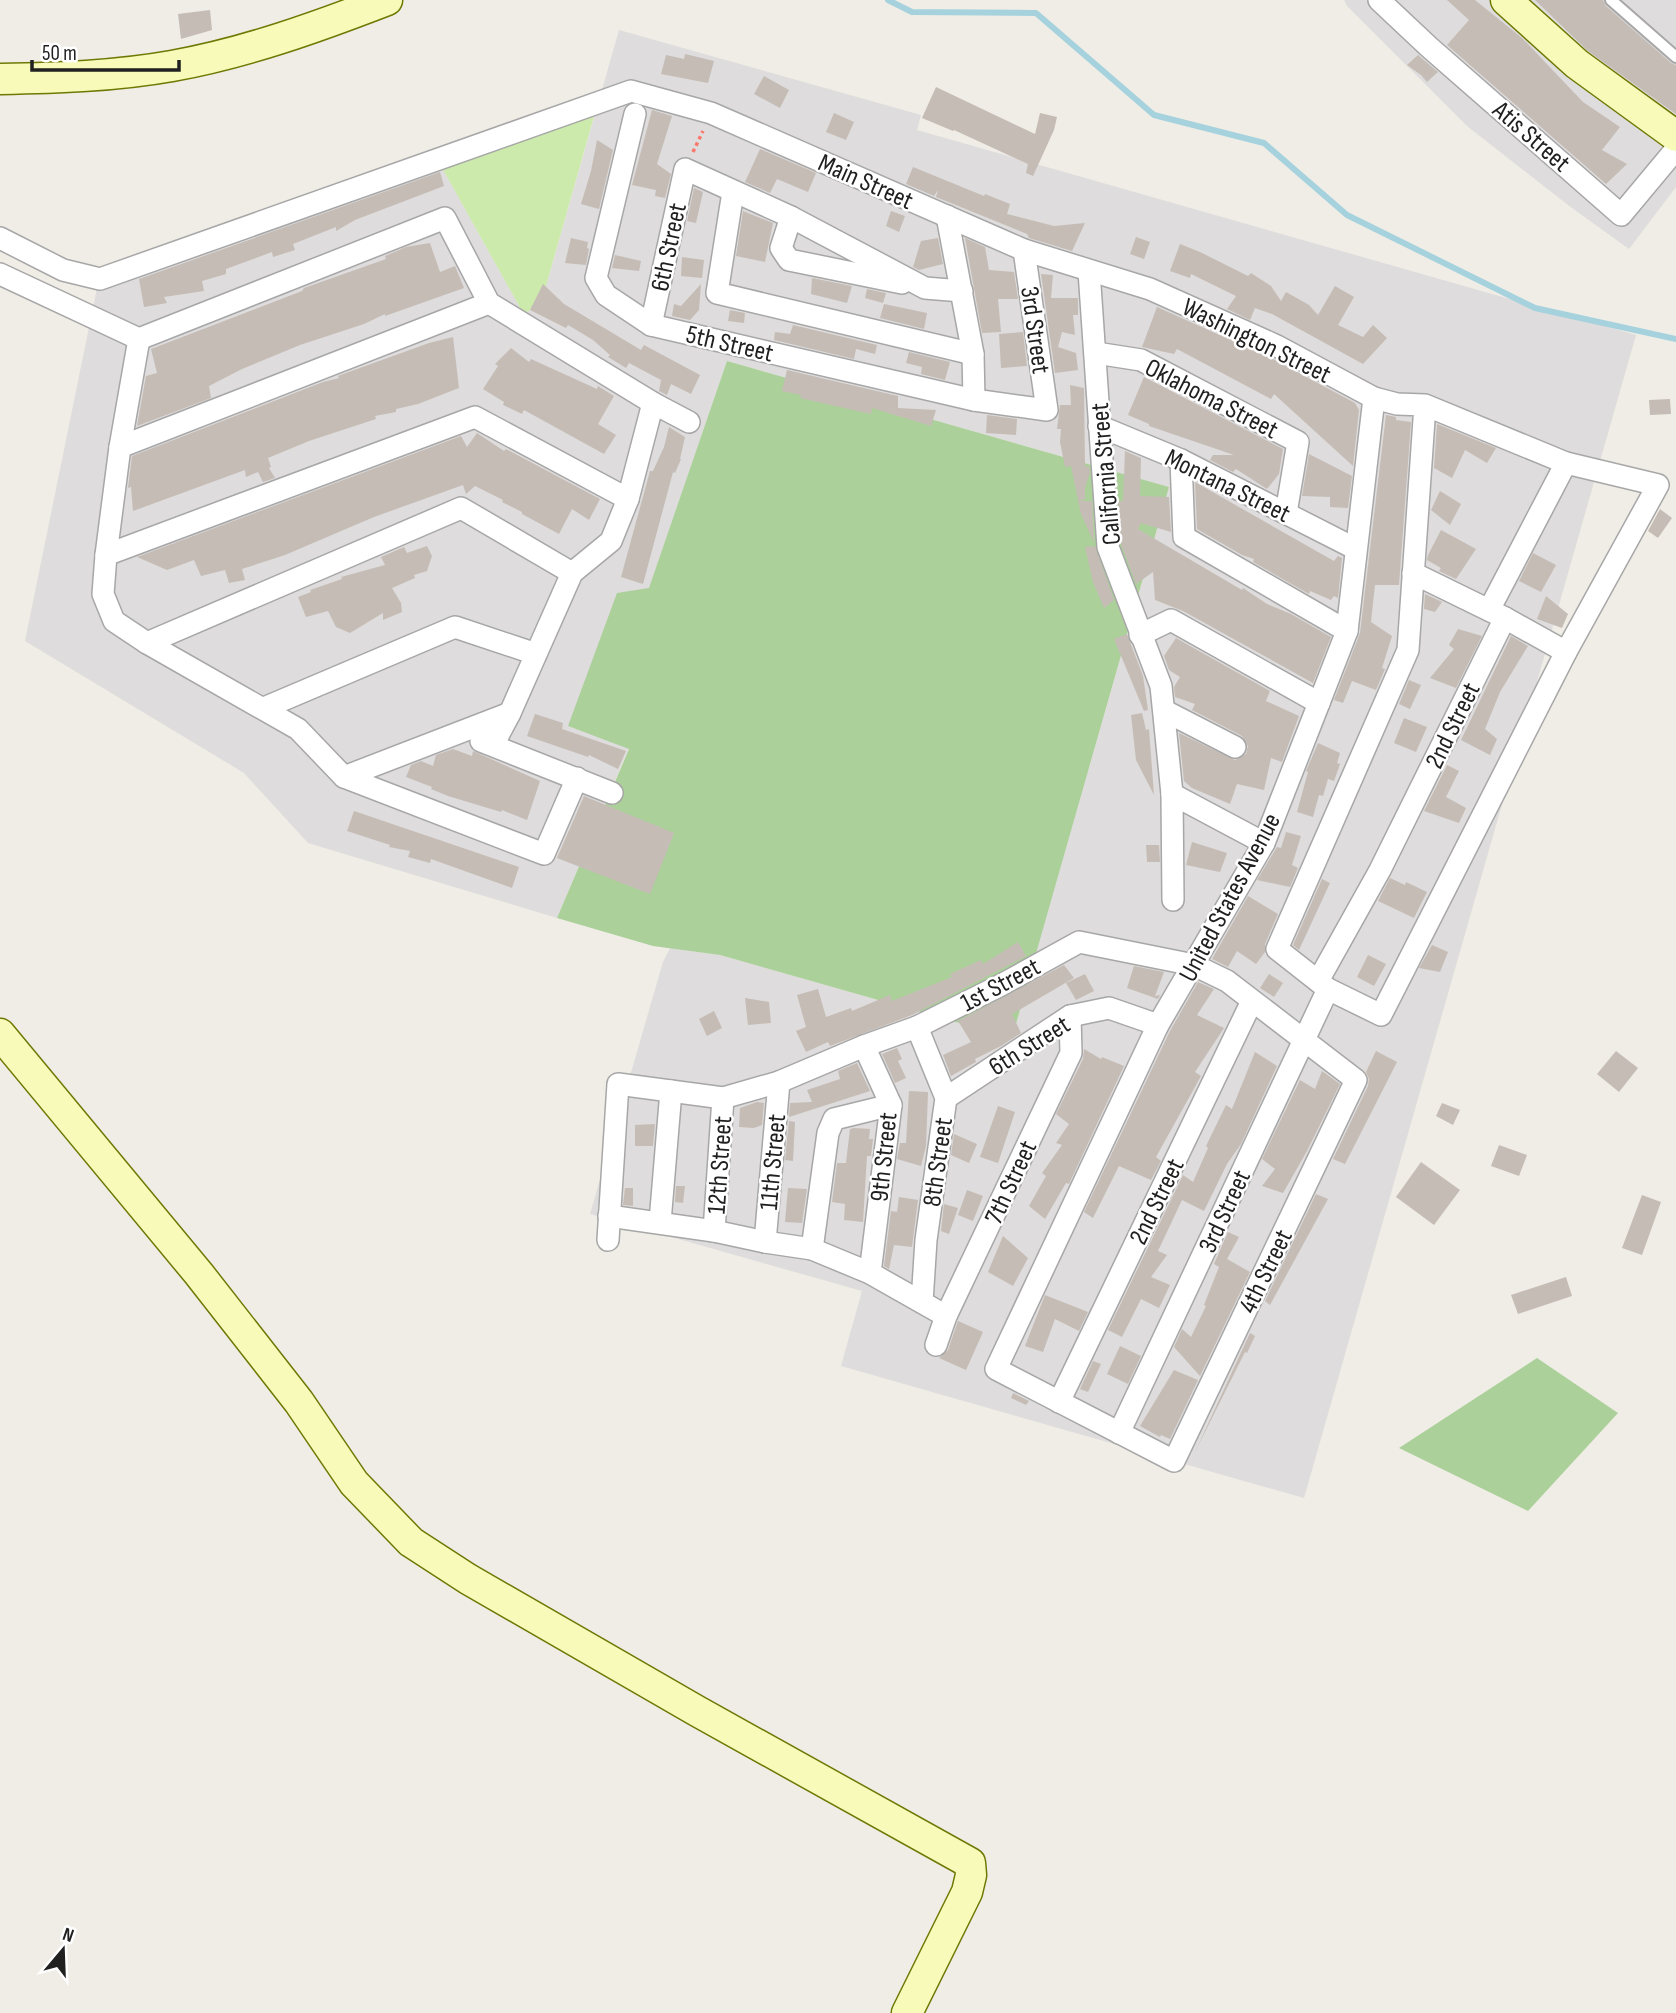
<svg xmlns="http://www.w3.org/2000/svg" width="1676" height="2013" font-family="'Sofia Sans Condensed',sans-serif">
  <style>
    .residential { fill: #dedcdc }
    .grass { fill: #cbeaac }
    .forest { fill: #abd09a }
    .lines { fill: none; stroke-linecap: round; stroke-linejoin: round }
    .stream { stroke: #a6d2de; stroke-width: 6 }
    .building { fill: #c5bcb5 }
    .lane-casing { stroke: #a7a7a7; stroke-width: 14 }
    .street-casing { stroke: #a7a7a7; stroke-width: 24 }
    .secondary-casing { stroke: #6e7904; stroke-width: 33 }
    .path { stroke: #fb796c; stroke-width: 3.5; stroke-dasharray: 3.5 3.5; stroke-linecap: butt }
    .lane { stroke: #fff; stroke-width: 10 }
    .street { stroke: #fff; stroke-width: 21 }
    .secondary { stroke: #f8faba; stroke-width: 30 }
    .labels { text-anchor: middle; stroke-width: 5; stroke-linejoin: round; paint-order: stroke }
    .street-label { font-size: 26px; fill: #202020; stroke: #fff }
  </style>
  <rect width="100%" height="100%" fill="#f0ede6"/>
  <g class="residential">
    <path d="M1344 0H1676V187L1629 249 1568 205 1467 126 1347 6Z"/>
    <path d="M619 30 921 115 917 130 1636 335 1304 1498 841 1366 862 1291 590 1214 663 962 670 948 720 955 1012 1038 1169 487 727 361 649 589 568 726 629 748 557 918 308 843 244 773 25 641 97 288 441 166 523 313 540 307Z"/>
  </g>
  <path class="grass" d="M595 113 540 307 523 313 441 166Z"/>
  <g class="forest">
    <path d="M727 361 1169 487 1012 1038 720 955 653 946 557 918 629 749 568 726 617 593 649 588Z"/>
    <path d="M1537 1358 1618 1413 1528 1511 1399 1448Z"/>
  </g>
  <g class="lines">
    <path class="stream" d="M888 0 912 12 1036 13 1154 115 1264 143 1347 215 1535 308 1676 339"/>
  </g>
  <g class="building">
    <path d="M1447 0H1475L1522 38 1583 102 1620 127 1602 150 1627 164 1606 184 1447 45 1469 20Z"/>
    <path d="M1535 0H1603L1606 6 1671 63 1676 65V114L1588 51Z"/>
    <path d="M210 10 212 30 181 39 178 14Z"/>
    <path d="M685 54 714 61 708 83 661 74 666 55 684 59Z"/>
    <path d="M1418 55 1438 72 1427 82 1421 75 1407 65Z"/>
    <path d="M764 76 789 90 780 108 754 94Z"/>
    <path d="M936 87 1035 134 1040 113 1057 117 1054 130 1033 176 1026 173 1028 164 954 130 953 131 922 118Z"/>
    <path d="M652 110 672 116 657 164 671 174 665 198 655 196 656 190 632 185Z"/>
    <path d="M834 113 854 122 846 140 826 132Z"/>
    <path d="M597 140 613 150 599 209 581 204 591 171Z"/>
    <path d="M760 149 816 173 808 192 777 179 770 193 745 182Z"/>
    <path d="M913 167 984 196 985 194 1010 204 1007 214 1054 226 1085 223 1072 251 1029 238 1027 234 936 197 938 190 934 196 906 184Z"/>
    <path d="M440 172 444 186 355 220 336 231V227L293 244 295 250 273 257 272 252 226 269V274L202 281 204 291 164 297 167 303 144 307 139 279Z"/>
    <path d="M694 188 703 192 696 223 687 221Z"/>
    <path d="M743 211 773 223 765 262 736 256Z"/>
    <path d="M891 211 905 216 899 232 886 226Z"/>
    <path d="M1136 237 1150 242 1144 259 1130 254Z"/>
    <path d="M571 238 588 242 587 248 589 249 586 265 565 263Z"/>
    <path d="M938 238 943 264 919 270 913 267 921 241Z"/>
    <path d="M965 238 985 247 989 270 1014 272 1018 299H998L1001 332 982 333Z"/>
    <path d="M430 243 440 272 455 266 464 288 385 316V314L364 324 300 345 242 369 209 386 211 398 137 426 146 376 157 373 151 349 302 291 304 288 386 259 385 256 406 247Z"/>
    <path d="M1180 244 1200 252 1248 276 1251 273 1271 286 1281 301 1286 292 1309 305 1318 315 1335 286 1354 297 1338 325 1363 337 1373 325 1387 338 1363 364 1272 314 1255 308 1250 320 1227 309 1236 296 1191 274 1190 278 1170 271Z"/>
    <path d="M615 255 641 261 639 271 612 268Z"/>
    <path d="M682 257 704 260 702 278 681 276Z"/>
    <path d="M1041 274 1053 275 1051 298H1078V315H1073L1075 335 1062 332 1058 347 1076 353 1078 370 1055 373Z"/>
    <path d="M812 278 852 286 847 303 811 294Z"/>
    <path d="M543 284 564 304 641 350 644 345 700 375 691 394 671 384 667 395 659 391 661 380 629 363 626 368 608 357 610 355 593 340 568 325 566 328 530 310Z"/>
    <path d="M701 284 699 310 690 320 672 316 674 304 681 306Z"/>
    <path d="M867 289 886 293 883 303 865 298Z"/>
    <path d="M884 304 927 313 924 329 880 318Z"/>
    <path d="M1157 307 1271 358 1355 403 1359 410 1353 466 1274 394 1271 399 1177 349 1174 354 1142 347Z"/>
    <path d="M730 310 745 313 744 323 728 321Z"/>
    <path d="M793 325 877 345 875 354 856 349 854 359 774 340 775 332 790 334Z"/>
    <path d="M1023 332 1027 366 1001 368 999 334Z"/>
    <path d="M453 337 459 388 418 404 396 409V412L375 416 376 419 309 441 268 458 271 467 269 468 275 478 263 482 258 472 246 477 245 470 133 511 131 487 128 488 132 456 323 382 339 378 338 376 346 373 429 343Z"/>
    <path d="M511 348 529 362 531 359 597 389 598 386 614 396 598 424 616 435 604 454 524 410 522 414 503 405 504 402 483 389 498 366 495 364Z"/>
    <path d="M909 352 950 362 945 380 921 374 922 367 906 363Z"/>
    <path d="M787 370 898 396V408L936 410 931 426 872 408 871 414 800 398 801 395 782 391Z"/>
    <path d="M1144 377 1283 449 1279 474 1267 489 1236 469 1233 472 1210 460 1213 455H1234L1149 426V424L1128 415Z"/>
    <path d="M1070 385 1084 388 1085 467 1089 466 1090 473 1085 487V499L1080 501H1092L1094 542 1081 514 1071 466 1065 467 1060 442 1061 429H1057L1060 405H1071Z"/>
    <path d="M1670 399 1671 414 1650 415 1649 400Z"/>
    <path d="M987 415 1017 419 1016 435 986 433Z"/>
    <path d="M1386 415 1396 417V420L1411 422 1399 585H1375L1371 622 1392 636 1382 668 1385 669 1376 690 1352 681 1343 703 1334 700 1360 633Z"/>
    <path d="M1437 424 1496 448 1487 463 1465 450 1452 478 1434 468Z"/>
    <path d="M669 427 685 437 680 459H681L675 473 673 472 643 584 621 577 650 471H653L664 447Z"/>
    <path d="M477 433 504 451 506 449 600 499 589 520 572 509 559 534 522 514V512L502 502 503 500 475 486 466 494 463 485 374 517 285 555 242 569 245 580 229 583 225 570 201 576 194 560 167 570 137 557 461 436 467 447Z"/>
    <path d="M1125 451 1141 458 1140 496 1169 497 1171 532 1141 523 1138 529 1242 590 1243 588 1267 604 1291 614 1331 637 1313 683 1183 611 1155 600 1153 572 1136 584 1121 544 1118 501H1123Z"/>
    <path d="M1309 454 1352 476 1348 508 1330 507V497L1302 496Z"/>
    <path d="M1195 482 1334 561 1338 556 1342 558 1338 598 1334 596 1331 600 1310 591 1309 594 1253 562 1254 559 1242 555 1197 529Z"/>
    <path d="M1440 491 1461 504 1450 525 1431 510Z"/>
    <path d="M1660 509 1672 518 1658 538 1648 531Z"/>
    <path d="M1441 530 1476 549 1456 579 1439 571 1441 568 1427 560 1428 555Z"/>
    <path d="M427 546 432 556 427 571 414 575 415 578 392 588 401 603 402 612 383 620V613L350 633 336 627 328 611 306 617 298 597 311 592 310 590 342 579 341 577 385 565 381 557 404 547 407 553Z"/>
    <path d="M1095 546 1114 600 1104 608 1093 582 1085 547Z"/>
    <path d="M1533 553 1556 565 1541 592 1519 581Z"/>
    <path d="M1425 594 1442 602 1435 612 1424 609Z"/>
    <path d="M1546 596 1568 614 1562 628 1537 619Z"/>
    <path d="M1458 629 1482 636 1456 688 1430 678 1454 649 1449 645Z"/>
    <path d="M1127 634 1143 676 1148 710 1144 711 1114 639Z"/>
    <path d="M1511 636 1528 646 1500 692 1485 729 1497 739 1490 755 1461 740Z"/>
    <path d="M1176 638 1270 691 1266 701 1299 716 1282 762 1271 758 1264 790 1237 784 1230 804 1192 788 1184 781 1179 733 1235 760 1246 754 1248 746 1242 736 1192 710 1195 704 1175 697 1174 687 1180 677 1169 670 1164 656Z"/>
    <path d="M1409 680 1421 685 1410 709 1399 704Z"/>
    <path d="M1142 713 1146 730 1149 729 1154 795 1136 760 1131 715Z"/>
    <path d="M535 714 563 723 562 729 626 751 618 769 589 755 588 757 527 736Z"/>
    <path d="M1404 718 1427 727 1416 752 1394 743Z"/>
    <path d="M1318 743 1340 753 1337 763 1340 764 1334 781 1328 779 1323 796 1319 795 1313 817 1297 812 1308 772 1306 771Z"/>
    <path d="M453 749 472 756 473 751 540 781 527 820 502 810 501 812 448 796 431 789 432 787 406 777 411 765 421 761 433 766 436 755Z"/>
    <path d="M1447 765 1459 771 1446 797 1466 808 1459 823 1424 811Z"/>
    <path d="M584 796 674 833 650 894 557 858Z"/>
    <path d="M354 811 519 867 512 888 431 859 430 863 408 857 410 851 389 847 390 845 347 831Z"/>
    <path d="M1286 832 1301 836 1292 865 1298 868 1290 887 1257 880 1277 847 1281 848Z"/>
    <path d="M1192 842 1227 853 1220 872 1186 865Z"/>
    <path d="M1146 845H1159L1160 862H1147Z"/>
    <path d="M1390 878 1405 885 1406 882 1427 892 1414 918 1378 901Z"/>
    <path d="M1322 879 1330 883 1299 950 1293 945Z"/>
    <path d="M1248 896 1278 914 1265 944V952L1256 964 1237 951 1228 967 1212 959Z"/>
    <path d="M1018 942 1026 956 912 1015 830 1046 828 1042 806 1052 796 1031 806 1027 797 995 818 989 826 1017 851 1008 852 1011 890 995 892 1001 952 977 950 974 981 960 983 964Z"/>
    <path d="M1432 945 1448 952 1440 972 1419 968Z"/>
    <path d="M1368 955 1386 964 1374 986 1357 977Z"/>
    <path d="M1064 965 1074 978 1012 1014 1021 1033 1001 1046 975 1059 976 1062 951 1076 943 1055 971 1042 958 1021Z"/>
    <path d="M1134 966 1164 972 1155 996 1160 995 1158 999 1127 988Z"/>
    <path d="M1085 974 1094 991 1076 1000 1066 983Z"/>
    <path d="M1269 974 1283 983 1274 997 1260 988Z"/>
    <path d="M1198 982 1214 989 1197 1015 1224 1028 1195 1072 1201 1076 1156 1157 1161 1161 1151 1180 1119 1166 1093 1218 1084 1212 1170 1031Z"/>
    <path d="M745 998 769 1002 771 1023 748 1025Z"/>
    <path d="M714 1011 722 1028 707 1036 699 1019Z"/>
    <path d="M897 1048 902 1059 898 1061 906 1078 895 1083 882 1054Z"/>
    <path d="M1084 1049 1101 1059 1102 1057 1124 1066 1069 1184 1066 1183 1045 1219 1029 1206 1046 1176 1042 1173 1062 1145 1056 1143 1069 1124 1056 1114 1083 1059Z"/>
    <path d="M1376 1051 1397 1062 1345 1164 1333 1159 1368 1086 1369 1079 1366 1072Z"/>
    <path d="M1616 1051 1638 1068 1619 1092 1597 1074Z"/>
    <path d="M1255 1052 1277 1066 1241 1144 1227 1164 1204 1211 1182 1200 1158 1251 1167 1255 1151 1277 1170 1285 1159 1308 1141 1299 1122 1337 1108 1330 1183 1175 1193 1182 1208 1148 1206 1146 1226 1105 1232 1109Z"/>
    <path d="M857 1063 870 1091 789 1117 790 1103 812 1102 807 1090 840 1079 838 1071Z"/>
    <path d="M1322 1071 1340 1084 1307 1151 1283 1193 1262 1186 1275 1169 1262 1159 1300 1080 1315 1089Z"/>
    <path d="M909 1091 928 1092 926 1146 921 1166 897 1159 900 1143H906Z"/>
    <path d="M757 1102 764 1103 762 1125 754 1128 739 1127 740 1108Z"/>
    <path d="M1442 1103 1460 1110 1453 1125 1436 1116Z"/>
    <path d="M998 1106 1015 1112 998 1163 980 1157Z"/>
    <path d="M789 1121 795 1122 793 1161 785 1160Z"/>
    <path d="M655 1124 653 1146H635V1125Z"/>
    <path d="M854 1128 870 1129 869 1139H873L871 1156H867L863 1222 844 1220 845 1204 832 1202 837 1163H846L850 1129Z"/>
    <path d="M954 1134 977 1144 969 1163 951 1155Z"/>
    <path d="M1499 1145 1527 1155 1519 1176 1491 1166Z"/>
    <path d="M1421 1162 1460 1190 1434 1225 1396 1197Z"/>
    <path d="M676 1186H685L683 1203 675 1202Z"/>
    <path d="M625 1188H633V1206L623 1205Z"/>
    <path d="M788 1188 807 1189 802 1223 785 1222Z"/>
    <path d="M967 1190 983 1196 973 1221 958 1215Z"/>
    <path d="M1316 1194 1328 1199 1270 1305 1265 1301Z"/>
    <path d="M1642 1195 1661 1202 1642 1255 1622 1248Z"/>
    <path d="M899 1197 918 1200 912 1247 894 1245 889 1269 884 1266 891 1211 897 1212Z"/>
    <path d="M944 1204 958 1208 949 1234 941 1231Z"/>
    <path d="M1228 1232 1239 1237 1227 1259 1250 1272 1200 1376 1174 1347 1182 1329 1191 1337 1206 1306 1204 1305 1219 1267 1214 1264Z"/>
    <path d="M1003 1236 1028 1258 1013 1286 988 1272Z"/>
    <path d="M1566 1277 1572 1296 1518 1314 1511 1295Z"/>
    <path d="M1045 1295 1088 1312 1079 1331 1055 1319 1043 1352 1025 1346Z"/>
    <path d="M958 1321 983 1332 966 1370 939 1358 948 1350Z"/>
    <path d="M1250 1333 1255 1336 1247 1353 1245 1352 1195 1452Z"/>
    <path d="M1120 1346 1141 1356 1128 1384 1107 1374Z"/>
    <path d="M1093 1361 1101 1364 1088 1392 1080 1389Z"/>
    <path d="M1174 1370 1198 1380 1170 1439 1161 1435 1160 1437 1140 1426Z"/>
    <path d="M1013 1393 1029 1401 1026 1405 1011 1398Z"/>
  </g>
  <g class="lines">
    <g class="lane-casing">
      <path id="lane" d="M1611 0 1676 57"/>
    </g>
    <g class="street-casing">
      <g id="street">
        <path d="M1379 0 1429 47 1621 215 1676 149"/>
        <path d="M635 114 596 278 606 295 651 325 974 400 1047 410 1024 250"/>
        <path d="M733 192 717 293 973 354"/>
        <path d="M947 216 973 354 974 400"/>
        <path d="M791 217 781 248 789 260 902 283"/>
        <path d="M0 238 63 270 100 279 631 91 711 113 1024 250 1150 289 1277 346 1374 398 1397 404 1425 405 1566 463 1658 485 1566 652 1381 1015 1328 989 1277 949 1408 650 1425 405"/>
        <path d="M1089 271 1108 547 1161 686 1172 794 1173 900"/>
        <path d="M0 274 139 339 445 218 489 303 653 403 689 422"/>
        <path d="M651 325 685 169 791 217 925 288 962 291"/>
        <path d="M139 339 120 447 106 555 103 594 114 621 147 643 298 729 344 777 544 854 577 778"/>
        <path d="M1096 353 1141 360 1298 442 1286 513"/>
        <path d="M1099 426 1181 460 1356 549"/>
        <path d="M120 447 489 303"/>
        <path d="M1181 460 1184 537 1347 631"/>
        <path d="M106 555 475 417 628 499"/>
        <path d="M1413 573 1505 618 1566 652"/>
        <path d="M1489 610 1566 463"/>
        <path d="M1140 635 1171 620 1319 703"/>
        <path d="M147 643 461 508 572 573"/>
        <path d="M264 708 455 627 536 654"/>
        <path d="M1165 711 1235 747"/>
        <path d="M481 741 612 793"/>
        <path d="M493 745 510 713 572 573 611 541 628 499 653 403"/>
        <path d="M344 777 510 713"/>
        <path d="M1172 794 1264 843"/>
        <path d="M1318 981 1380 870 1505 618"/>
        <path d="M917 1027 946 1098 926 1240 922 1302"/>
        <path d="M864 1046 891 1105 870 1273"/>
        <path d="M946 1098 1070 1016 1109 1008 1158 1025"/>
        <path d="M609 1216 714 1231 765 1242 812 1249 870 1273 946 1316"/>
        <path d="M660 1222 671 1091"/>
        <path d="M714 1231 723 1098"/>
        <path d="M608 1240 618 1084 723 1098 779 1082 864 1046 917 1027 1001 985 1079 942 1194 965 1227 981 1356 1080 1174 1461 996 1369 1158 1025 1264 843 1319 703 1347 631 1374 398"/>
        <path d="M765 1242 779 1082"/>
        <path d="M812 1249 828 1133 834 1119 891 1105"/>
        <path d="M936 1345 946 1316 1071 1053 1070 1016"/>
        <path d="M1059 1402 1252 1001"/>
        <path d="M1119 1433 1328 989"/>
      </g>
    </g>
    <g class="secondary-casing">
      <g id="secondary">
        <path d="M1506 0 1577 64 1676 136"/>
        <path d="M0 79C57 78 116 76 172 66 245 53 317 27 387 0"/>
        <path d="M0 1034 199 1274 299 1402 354 1483 411 1542 468 1579 697 1711 970 1863 971 1875 967 1892 907 2013"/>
      </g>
    </g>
    <path class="path" d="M693 152 703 131"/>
    <use href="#lane" class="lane"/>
    <use href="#street" class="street"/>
    <use href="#secondary" class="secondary"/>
  </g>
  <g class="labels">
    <g class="street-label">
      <text transform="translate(1532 136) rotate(41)" y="9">Atis Street</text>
      <text transform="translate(866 181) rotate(24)" y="9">Main Street</text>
      <text transform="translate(668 247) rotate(-78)" y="9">6th Street</text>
      <text transform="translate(1036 330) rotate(82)" y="9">3rd Street</text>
      <text transform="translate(1257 340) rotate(26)" y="9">Washington Street</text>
      <text transform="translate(730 343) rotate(13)" y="9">5th Street</text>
      <text transform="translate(1212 398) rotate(27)" y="9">Oklahoma Street</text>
      <text transform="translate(1105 474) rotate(-95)" y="9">California Street</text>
      <text transform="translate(1228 485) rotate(26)" y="9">Montana Street</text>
      <text transform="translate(1452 725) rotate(-64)" y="9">2nd Street</text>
      <text transform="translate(1229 897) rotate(-62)" y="9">United States Avenue</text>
      <text transform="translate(1000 984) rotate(-28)" y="9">1st Street</text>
      <text transform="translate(1029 1045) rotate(-32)" y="9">6th Street</text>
      <text transform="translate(883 1157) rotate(-84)" y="9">9th Street</text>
      <text transform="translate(772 1162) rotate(-85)" y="9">11th Street</text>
      <text transform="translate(937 1162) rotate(-82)" y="9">8th Street</text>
      <text transform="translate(719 1165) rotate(-86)" y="9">12th Street</text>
      <text transform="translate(1010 1182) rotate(-65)" y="9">7th Street</text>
      <text transform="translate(1156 1201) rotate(-64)" y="9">2nd Street</text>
      <text transform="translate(1224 1211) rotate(-65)" y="9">3rd Street</text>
      <text transform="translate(1265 1271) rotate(-64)" y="9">4th Street</text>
    </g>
  </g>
  <g transform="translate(63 1950) rotate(19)" stroke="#ffffff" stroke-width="5" paint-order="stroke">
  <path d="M0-5L12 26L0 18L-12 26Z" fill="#202020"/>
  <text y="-10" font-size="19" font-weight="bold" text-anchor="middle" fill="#202020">N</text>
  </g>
  <path d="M32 60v10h147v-10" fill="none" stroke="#202020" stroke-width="3.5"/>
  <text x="42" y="60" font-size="21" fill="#202020" stroke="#ffffff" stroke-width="5" paint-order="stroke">50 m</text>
</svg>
